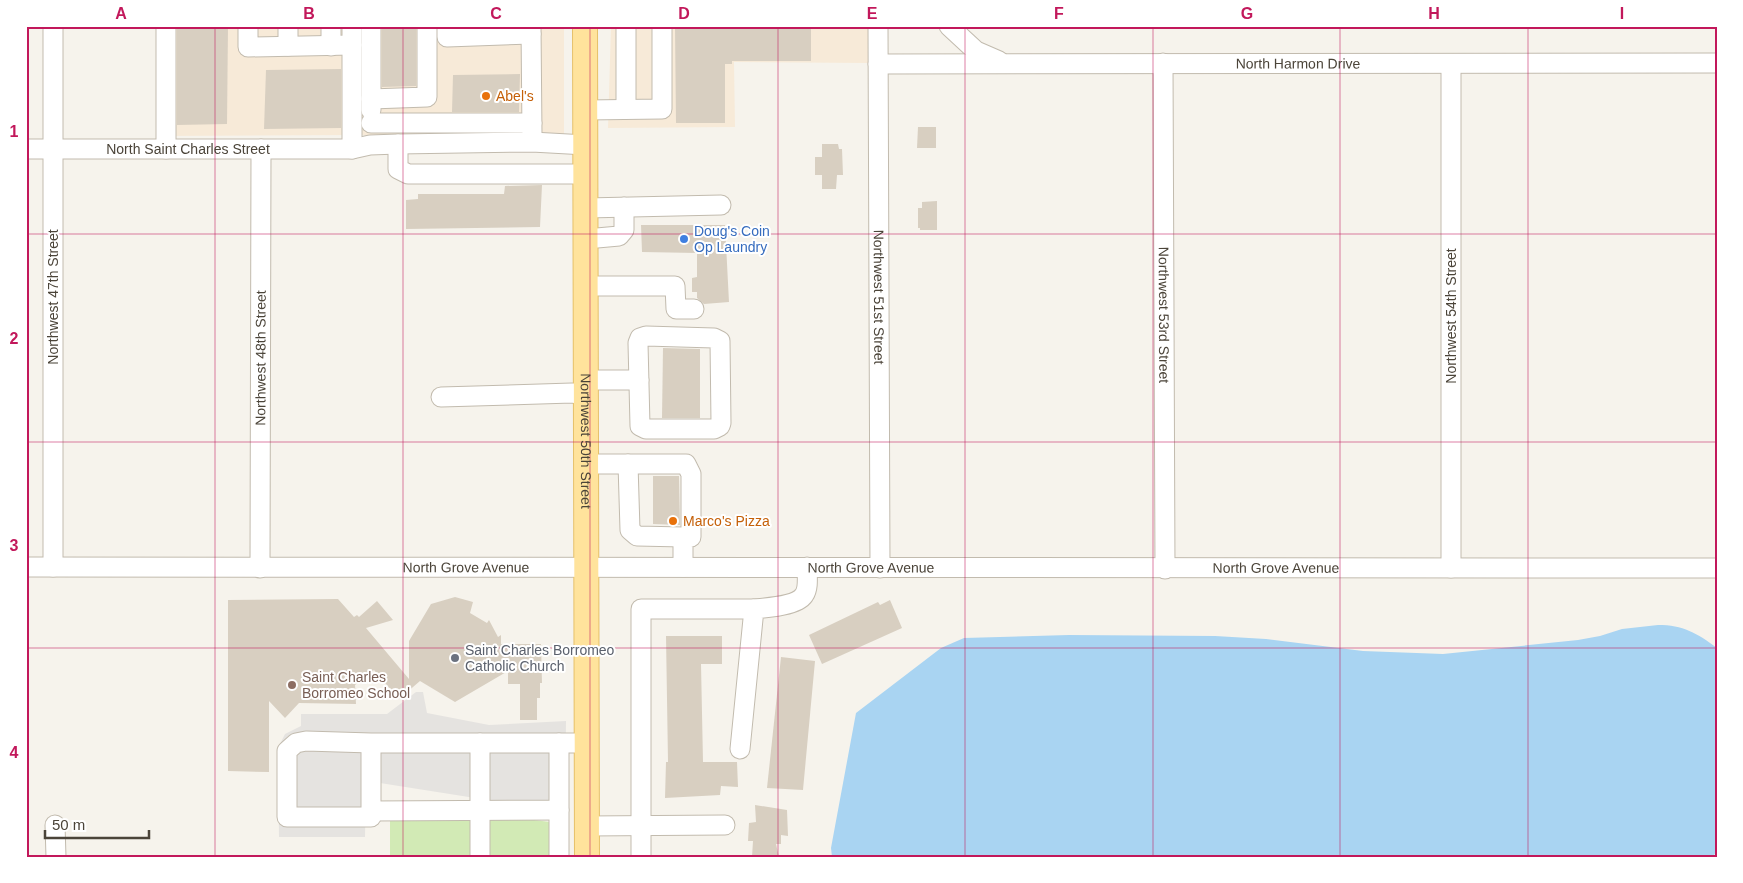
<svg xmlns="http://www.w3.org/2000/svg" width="1743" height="883" font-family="Helvetica,sans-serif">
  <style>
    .commercial { fill: #f7ead8 }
    .green { fill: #d2eab5 }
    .parking { fill: #e5e3e0 }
    .water { fill: #a9d4f2 }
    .building { fill: #d8cfc1 }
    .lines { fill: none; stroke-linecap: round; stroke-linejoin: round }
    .minor-casing { stroke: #c2bbae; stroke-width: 21 }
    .major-casing { stroke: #e6c16a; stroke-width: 26 }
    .minor { stroke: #fff; stroke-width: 19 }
    .major { stroke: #ffe39c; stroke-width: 24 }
    .grid { fill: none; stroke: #c2185b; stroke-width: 1; stroke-opacity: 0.55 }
    .food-dot { fill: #e8710a; stroke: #fff; stroke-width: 2 }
    .shop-dot { fill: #3f7fe0; stroke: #fff; stroke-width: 2 }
    .worship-dot { fill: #6b7280; stroke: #fff; stroke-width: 2 }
    .education-dot { fill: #8d6e63; stroke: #fff; stroke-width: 2 }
    .labels { text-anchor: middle; stroke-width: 4; stroke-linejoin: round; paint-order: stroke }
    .street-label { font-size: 14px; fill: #4b4439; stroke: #fff }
    .food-label { font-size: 14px; fill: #c56008; stroke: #fff; text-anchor: start }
    .shop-label { font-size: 14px; fill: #366cbe; stroke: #fff; text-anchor: start }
    .worship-label { font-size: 14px; fill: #5b616d; stroke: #fff; text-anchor: start }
    .education-label { font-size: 14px; fill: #785e54; stroke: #fff; text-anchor: start }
    .neatline { fill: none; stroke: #c2185b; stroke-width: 2 }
    .grid-label { font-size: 16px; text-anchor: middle; font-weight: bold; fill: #c2185b }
  </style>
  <rect width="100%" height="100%" fill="#f6f3ec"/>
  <g class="commercial">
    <path d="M158 26H564V134L159 136Z"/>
    <path d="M611 26H869V63L734 62 735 127 608 128Z"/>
  </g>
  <path class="green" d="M390 802 566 824 569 830V857H390Z"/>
  <path class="parking" d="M416 692H423L427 713 489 725 566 721 565 812 380 783H366L365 837H279L278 752 281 742 285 734 301 726V714H387Z"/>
  <path class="water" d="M1658 625C1683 625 1697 633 1717 648V850L1713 857H832L831 848 856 713 941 648 964 638 1069 635 1215 636 1266 639 1363 651 1443 654 1578 640 1600 636 1622 629Z"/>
  <g class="building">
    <path d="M177 26H228L227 124 177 125Z"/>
    <path d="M382 26H416V86L382 87Z"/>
    <path d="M675 26H811V61H732V64H725V123H676Z"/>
    <path d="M341 69V128L264 129 266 70Z"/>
    <path d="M520 74 519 112H452L453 75Z"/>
    <path d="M918 127H936V148H917Z"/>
    <path d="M822 144H838L839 149H842L843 175H837L836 189H822V175H815V157H822Z"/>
    <path d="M542 185 540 227 406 229V200L418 199V194H504L505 186Z"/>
    <path d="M937 201V230H920V228H918V208H922V202Z"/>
    <path d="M641 225H725L729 302 704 304 697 298V292H692V278L697 277V253L642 252Z"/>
    <path d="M663 348 700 349V418H662Z"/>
    <path d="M653 476H679L680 525 653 524Z"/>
    <path d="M455 597 473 602 470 613 487 623 489 620 498 637 501 635V644H541L542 683H540V698H537V720H520V684H508V671L455 702 420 681 399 699 374 670 355 685 356 704 299 703 285 718 269 701V772L228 771V600L338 599 354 617 357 615 359 617 377 601 393 620 366 628 409 679V641L431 604Z"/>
    <path d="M890 600 902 628 822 664 809 635 878 602 880 605Z"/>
    <path d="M666 636H722V664H701L703 762H737L738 787 721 786 720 795 665 798 666 762H668Z"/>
    <path d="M781 657 815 661 803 790 767 788Z"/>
    <path d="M755 805 787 810 788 836 781 835V844H776L779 857H752L753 841H748L749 823 756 822Z"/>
  </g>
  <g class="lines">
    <g class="minor-casing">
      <g id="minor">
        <path d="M53 26V567"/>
        <path d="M248 26V47L352 45"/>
        <path d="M288 26V46"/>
        <path d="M331 26V46"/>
        <path d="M371 26V110"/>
        <path d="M447 26V37L531 34"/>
        <path d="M531 26 532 135"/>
        <path d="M626 26V109"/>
        <path id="s1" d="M878 26 880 568"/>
        <path d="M949 26 976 51 999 61"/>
        <path id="s2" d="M1163 63 1165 569"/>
        <path id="s3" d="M878 64 1717 63"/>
        <path d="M1451 64V568"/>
        <path d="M371 99 427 97V26"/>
        <path d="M586 110 662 109V26"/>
        <path d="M371 123H532"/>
        <path d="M398 144V169L408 174H586"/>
        <path id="s4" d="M26 149H352L370 145 398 144 532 142 586 145"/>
        <path d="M166 149V26"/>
        <path d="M352 149V26"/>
        <path d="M586 208 721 205"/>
        <path d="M586 239 619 236 624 230V207"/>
        <path d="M586 286H675L676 309H694"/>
        <path d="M646 336 714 338 720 341 721 423 720 426 714 429H646L640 426 638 343 640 338Z"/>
        <path d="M586 380H639"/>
        <path d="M441 397 572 393 586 395"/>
        <path d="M586 464H686L691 474V537H683V567"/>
        <path d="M628 464 630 530 637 536 683 537"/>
        <path id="s5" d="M26 567 1717 568"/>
        <path id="s6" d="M260 568 261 149"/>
        <path d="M371 743V817H287V751L296 743 306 741 371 743H588"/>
        <path d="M480 743V857"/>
        <path d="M740 749 754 609C765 608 797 606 804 595 809 588 807 576 807 567"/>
        <path d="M371 811 559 810V743"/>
        <path d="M55 825 56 857"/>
        <path d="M587 826 725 825"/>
        <path d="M559 857V810"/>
        <path d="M641 857V609H754"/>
      </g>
    </g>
    <g class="major-casing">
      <g id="major">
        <path id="s7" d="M585 26 587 857"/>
      </g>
    </g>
    <use href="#minor" class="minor"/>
    <use href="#major" class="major"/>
  </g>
  <path class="grid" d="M215 26V857M403 26V857M590 26V857M778 26V857M965 26V857M1153 26V857M1340 26V857M1528 26V857M26 234H1717M26 442H1717M26 648H1717"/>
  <g class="food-dot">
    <circle cx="486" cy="96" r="5"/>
    <circle cx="673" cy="521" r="5"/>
  </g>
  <circle class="shop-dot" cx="684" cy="239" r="5"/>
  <circle class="worship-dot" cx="455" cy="658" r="5"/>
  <circle class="education-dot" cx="292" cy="685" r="5"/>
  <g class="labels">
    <g class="street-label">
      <text dy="5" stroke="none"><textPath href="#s3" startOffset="420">North Harmon Drive</textPath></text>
      <text dy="5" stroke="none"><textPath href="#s4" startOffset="162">North Saint Charles Street</textPath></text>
      <text transform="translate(53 297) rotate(-90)" y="5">Northwest 47th Street</text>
      <text dy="5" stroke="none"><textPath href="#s1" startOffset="271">Northwest 51st Street</textPath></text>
      <text dy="5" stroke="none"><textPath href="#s2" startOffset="252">Northwest 53rd Street</textPath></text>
      <text transform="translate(1451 316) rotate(-90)" y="5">Northwest 54th Street</text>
      <text dy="5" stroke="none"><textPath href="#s6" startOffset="210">Northwest 48th Street</textPath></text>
      <text dy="5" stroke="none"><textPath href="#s7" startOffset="415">Northwest 50th Street</textPath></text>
      <text dy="5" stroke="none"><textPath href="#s5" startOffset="440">North Grove Avenue</textPath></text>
      <text dy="5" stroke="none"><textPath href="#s5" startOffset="845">North Grove Avenue</textPath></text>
      <text dy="5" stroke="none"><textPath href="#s5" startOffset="1250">North Grove Avenue</textPath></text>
    </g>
    <g class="food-label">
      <text x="496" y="101">Abel's</text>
      <text x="683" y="526">Marco's Pizza</text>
    </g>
    <g class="shop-label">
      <text x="694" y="236">Doug's Coin<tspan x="694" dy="16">Op Laundry</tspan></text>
    </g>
    <g class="worship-label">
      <text x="465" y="655">Saint Charles Borromeo<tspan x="465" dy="16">Catholic Church</tspan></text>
    </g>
    <g class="education-label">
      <text x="302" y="682">Saint Charles<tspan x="302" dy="16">Borromeo School</tspan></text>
    </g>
  </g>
  <rect width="1743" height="883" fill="none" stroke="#ffffff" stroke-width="55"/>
  <path d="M45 830v8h104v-8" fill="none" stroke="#4b4439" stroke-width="2.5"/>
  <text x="52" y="830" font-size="15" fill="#4b4439" stroke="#ffffff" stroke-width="4" paint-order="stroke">50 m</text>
  <rect x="28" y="28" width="1688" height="828" class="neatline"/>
  <g class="grid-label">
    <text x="121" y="19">A</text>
    <text x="309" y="19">B</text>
    <text x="496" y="19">C</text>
    <text x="684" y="19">D</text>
    <text x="872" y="19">E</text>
    <text x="1059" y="19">F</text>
    <text x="1247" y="19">G</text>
    <text x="1434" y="19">H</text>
    <text x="1622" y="19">I</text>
    <text x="14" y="137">1</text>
    <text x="14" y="344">2</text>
    <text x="14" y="551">3</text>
    <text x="14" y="758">4</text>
  </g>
</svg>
